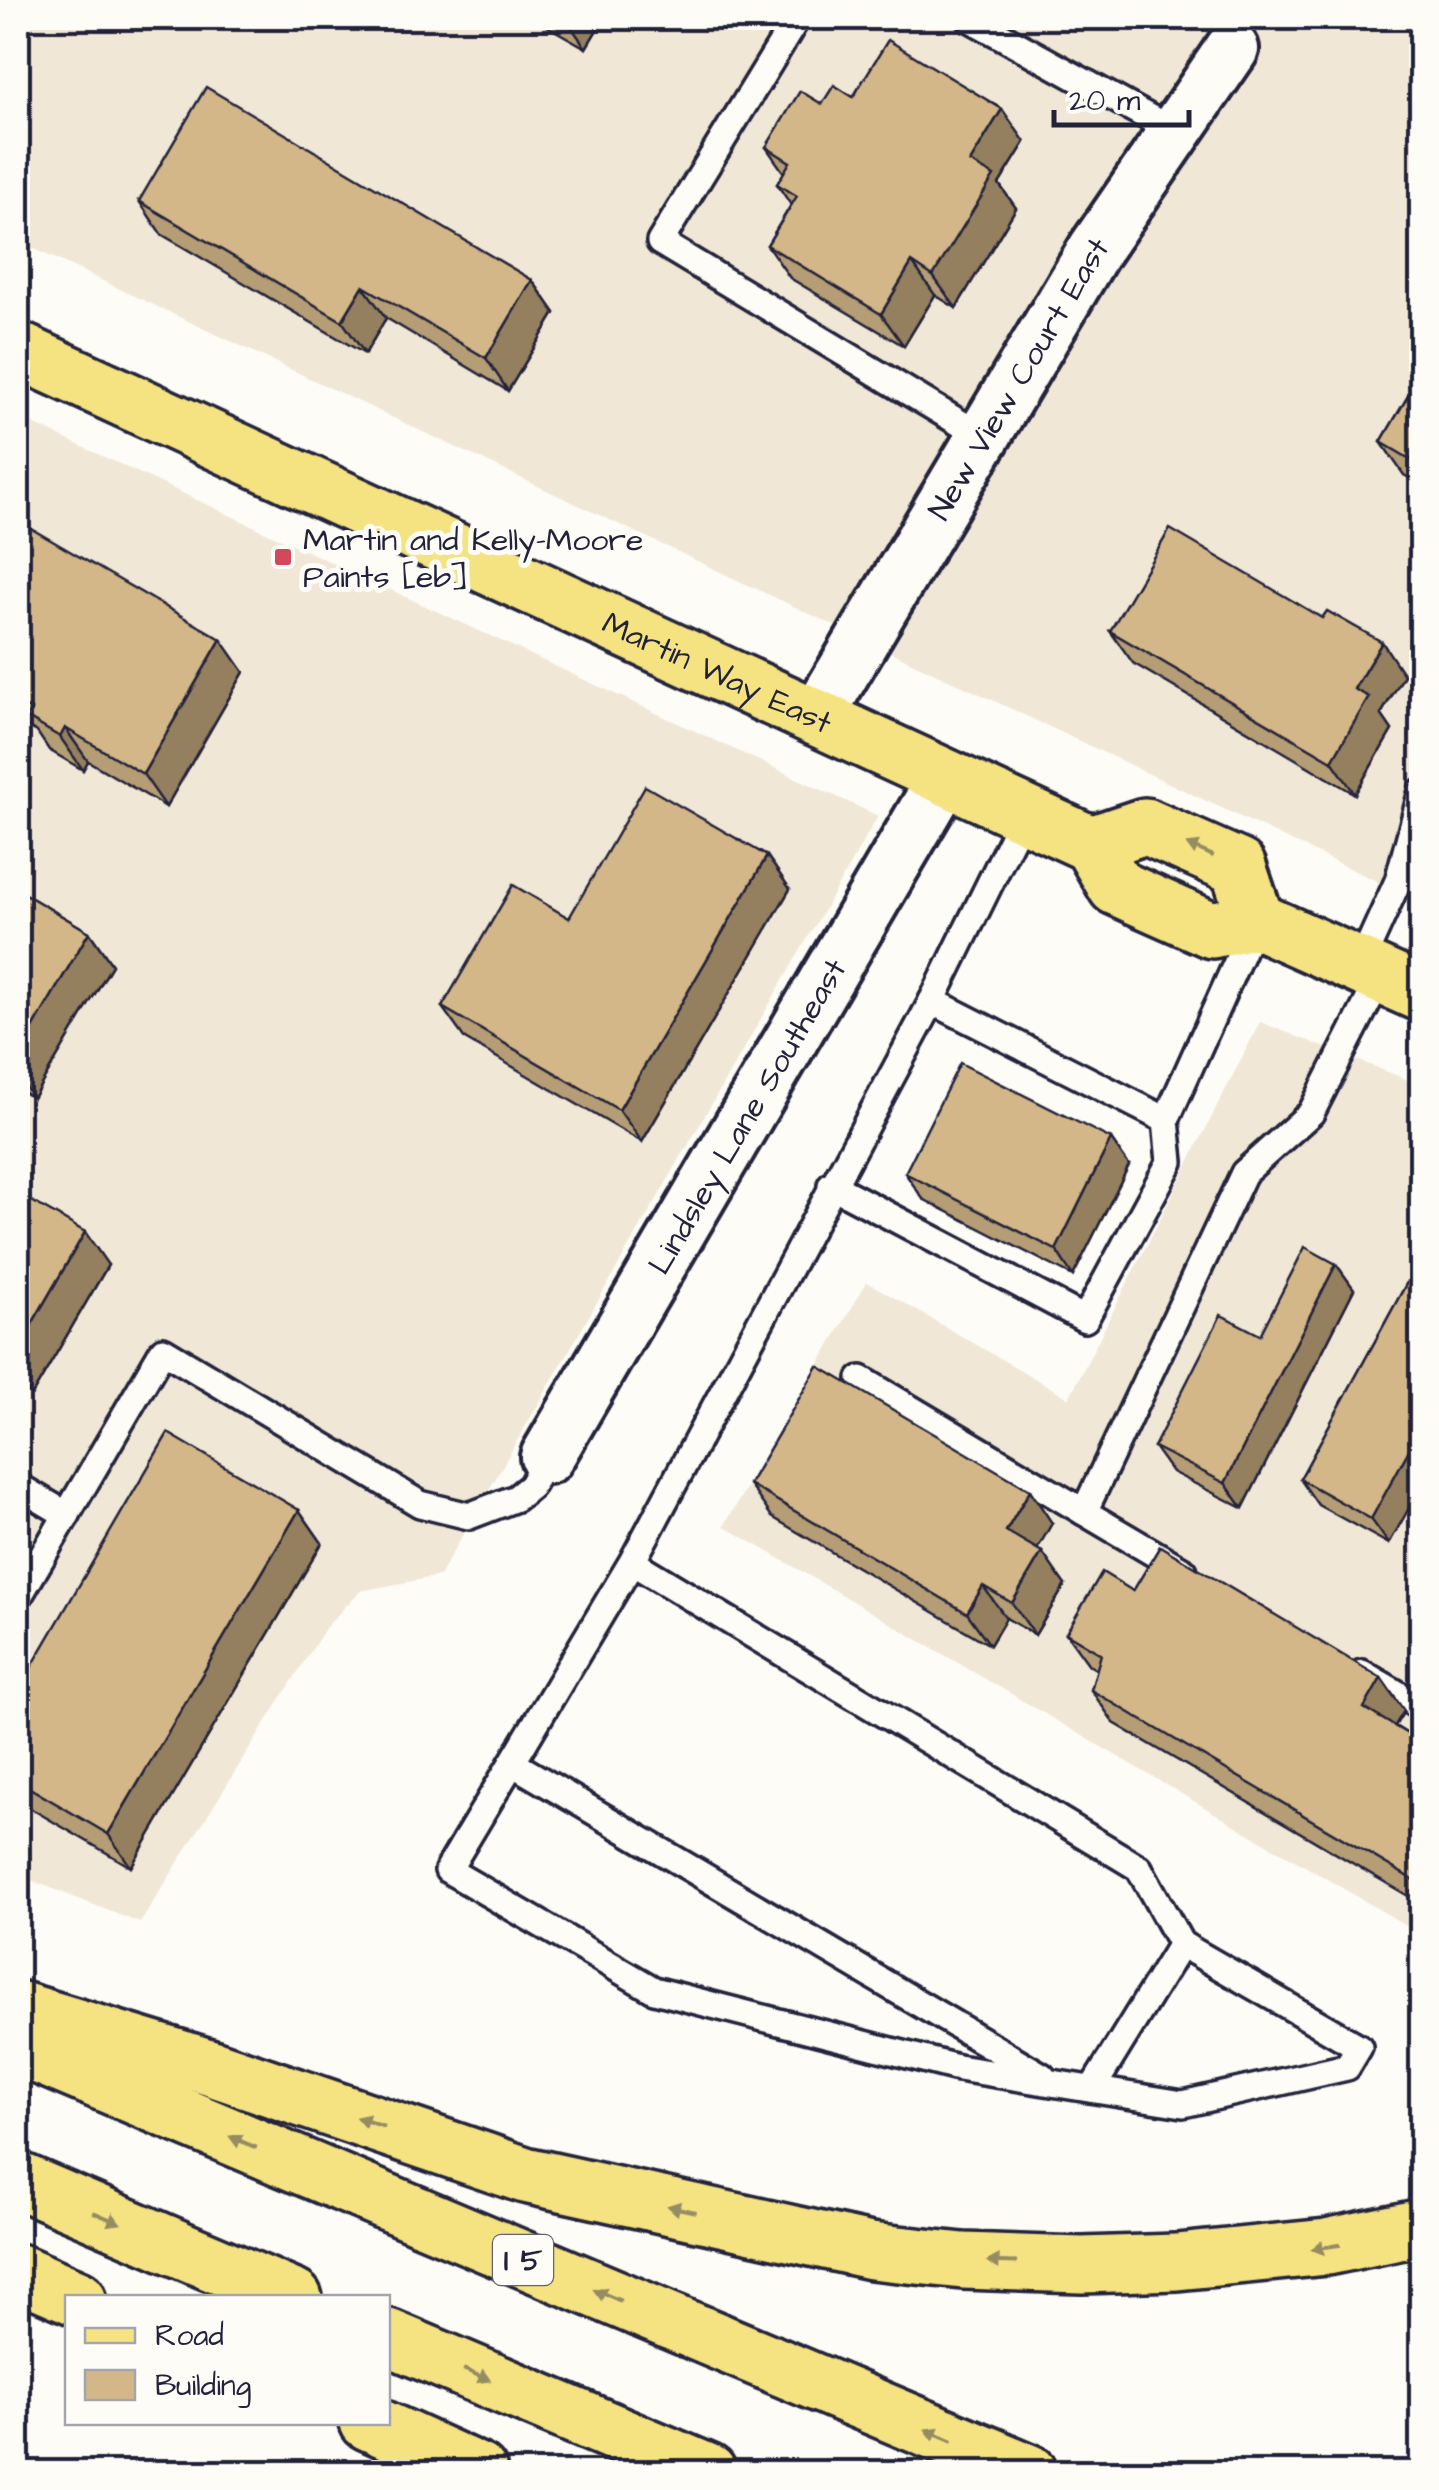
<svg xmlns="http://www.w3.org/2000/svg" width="1439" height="2490" font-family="'Architects Daughter',sans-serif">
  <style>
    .built { fill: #f0e7d6 }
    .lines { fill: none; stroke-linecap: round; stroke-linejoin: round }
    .lane-casing { stroke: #22223b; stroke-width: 32 }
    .street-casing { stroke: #22223b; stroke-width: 60 }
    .primary-casing { stroke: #22223b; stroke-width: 62 }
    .highway-casing { stroke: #22223b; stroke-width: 62 }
    .lane { stroke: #fdfcf7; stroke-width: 25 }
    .street { stroke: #fdfcf7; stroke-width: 52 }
    .primary { stroke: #f5e382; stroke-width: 55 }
    .highway { stroke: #f5e382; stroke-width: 55 }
    .wall { fill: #b59d75; stroke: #22223b; stroke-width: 2.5 }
    .shaded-wall { fill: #94805f; stroke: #22223b; stroke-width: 2.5 }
    .building { fill: #d3b788; stroke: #22223b; stroke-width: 2.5 }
    .oneway { fill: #968c62 }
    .poi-dot { fill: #d1495b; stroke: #fdfcf7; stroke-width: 4 }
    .labels { text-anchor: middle; stroke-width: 10; stroke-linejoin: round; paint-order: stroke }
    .shield { fill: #fdfcf7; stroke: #646373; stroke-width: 2.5 }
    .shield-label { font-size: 30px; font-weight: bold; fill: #22223b }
    .street-label { font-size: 32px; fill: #22223b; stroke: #fdfcf7 }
    .poi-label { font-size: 32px; fill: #22223b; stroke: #fdfcf7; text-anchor: start }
  </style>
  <rect width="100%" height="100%" fill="#fdfcf7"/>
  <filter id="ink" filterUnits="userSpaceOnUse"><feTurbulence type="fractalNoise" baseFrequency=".01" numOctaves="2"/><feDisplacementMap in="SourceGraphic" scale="20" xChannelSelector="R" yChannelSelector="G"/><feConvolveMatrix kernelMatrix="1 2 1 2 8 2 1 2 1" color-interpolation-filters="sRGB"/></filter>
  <g filter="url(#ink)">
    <g class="built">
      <path d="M18 18H1421V902L18 241Z"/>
      <path d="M18 417 878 816 439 1576 360 1591 326 1627 140 1923 18 1875Z"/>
      <path d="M1260 1022 1421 1085V1934L724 1526 867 1282 1069 1398Z"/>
    </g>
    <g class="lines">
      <g class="lane-casing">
        <g id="lane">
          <path d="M797 18 660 242 983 437"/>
          <path d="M969 18 1175 132"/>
          <path d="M1024 814 932 1001 1166 1120"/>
          <path d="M1359 967 1398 881 1422 791"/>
          <path d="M831 1185 1085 1319 1170 1162 1166 1120 1255 922"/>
          <path d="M861 1379 1084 1512"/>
          <path d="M18 1486 67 1515"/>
          <path d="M632 1562 1139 1868 1181 1944 1359 2047 1347 2067 1183 2104 958 2068 654 1990 448 1870 632 1562 932 1001"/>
          <path d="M1184 1571 1084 1512 1244 1173 1311 1113 1381 976"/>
          <path d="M18 1598 163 1350 420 1504 469 1516 516 1498 531 1486 547 1457"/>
          <path d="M1362 1673 1422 1708"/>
          <path d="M512 1763 1042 2076"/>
          <path d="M1092 2089 1181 1944"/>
        </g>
      </g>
      <g class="street-casing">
        <g id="street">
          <path id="s1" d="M816 718 1095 249 1232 49"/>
          <path id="s2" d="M547 1457 945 777"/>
        </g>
      </g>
      <g class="primary-casing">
        <g id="primary">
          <path id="s3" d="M18 350 1091 844 1116 887 1138 897 1212 930 1256 920 1422 994"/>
          <path d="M1091 844 1145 826 1238 867 1256 920"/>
        </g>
      </g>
      <g class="highway-casing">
        <g id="highway">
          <path d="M18 2009 212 2068 525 2175 871 2251 963 2261 1082 2265 1177 2262 1327 2247 1422 2227"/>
          <path d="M18 2047 1029 2472"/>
          <path d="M18 2180 294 2298"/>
          <path d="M18 2272 78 2298"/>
          <path d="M388 2337 708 2472"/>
          <path d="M368 2422 479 2472"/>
        </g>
      </g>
      <use href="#lane" class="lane"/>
      <use href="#street" class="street"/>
      <use href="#primary" class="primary"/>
      <use href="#highway" class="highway"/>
    </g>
    <g class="wall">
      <path d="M533 18H604L586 48Z"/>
      <path d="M853 97 1025 142 999 184 1016 208 956 308 935 295 904 346 790 278 767 245 791 205 777 184 784 173 766 147 822 104Z"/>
      <path d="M139 201 532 280 555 313 508 391 386 318 365 354 161 234Z"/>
      <path d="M1422 372V485L1404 475 1381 442Z"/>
      <path d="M18 521 244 672 166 807 88 761 83 770 49 750 37 732 18 721Z"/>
      <path d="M1110 631 1404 675 1381 714 1392 730 1355 794 1133 663Z"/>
      <path d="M767 856 790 889 642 1142 465 1039 442 1007 569 918Z"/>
      <path d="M18 890 89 932 112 965 33 1098 18 1089Z"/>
      <path d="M1129 1165 1073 1276 923 1199 905 1173Z"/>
      <path d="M18 1193 108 1265 32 1395 18 1387Z"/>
      <path d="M1422 1255 1389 1544 1318 1505 1300 1479Z"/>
      <path d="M1336 1264 1354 1289 1243 1508 1172 1472 1154 1447Z"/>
      <path d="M749 1484 1052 1523 1037 1549 1065 1585 1035 1635 1006 1618 990 1645 772 1517Z"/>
      <path d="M299 1510 322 1543 131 1867 18 1801V1690Z"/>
      <path d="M1133 1591 1381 1678 1404 1711 1395 1726 1411 1736 1422 1717V1904L1114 1723 1091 1690 1097 1670 1089 1665 1066 1633Z"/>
    </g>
    <g class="shaded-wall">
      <path d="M565 18H604L586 48Z"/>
      <path d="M1002 109 1025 142 999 184 1016 208 956 308 933 276 970 162Z"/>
      <path d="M912 262 935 295 904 346 881 314Z"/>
      <path d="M532 280 555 313 508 391 486 358Z"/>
      <path d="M363 286 386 318 365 354 342 321Z"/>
      <path d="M221 639 244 672 166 807 143 774Z"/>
      <path d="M1382 642 1404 675 1381 714 1392 730 1355 794 1332 761 1354 689Z"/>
      <path d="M65 728 88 761 83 770 60 737Z"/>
      <path d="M767 856 790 889 642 1142 619 1110Z"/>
      <path d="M89 932 112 965 33 1098 18 1075V1054Z"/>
      <path d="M1111 1139 1129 1165 1073 1276 1056 1250Z"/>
      <path d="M85 1232 108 1265 32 1395 18 1375V1348Z"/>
      <path d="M1336 1264 1354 1289 1243 1508 1225 1483Z"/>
      <path d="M1422 1426V1485L1389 1544 1371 1519Z"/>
      <path d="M1030 1490 1052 1523 1029 1564 1006 1531Z"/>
      <path d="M299 1510 322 1543 131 1867 108 1834Z"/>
      <path d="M1042 1552 1065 1585 1035 1635 1012 1603Z"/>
      <path d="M983 1586 1006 1618 990 1645 967 1613Z"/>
      <path d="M1381 1678 1404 1711 1386 1740 1364 1708Z"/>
    </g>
    <g class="building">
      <path d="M888 40 1002 109 970 162 994 176 933 276 912 262 881 314 767 245 797 196 777 184 790 162 766 147 800 91 822 104 834 85 853 97Z"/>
      <path d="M206 87 532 280 486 358 363 286 342 321 139 201Z"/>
      <path d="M1422 372V466L1381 442Z"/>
      <path d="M18 521 221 639 143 774 65 728 60 737 26 717 31 710 18 702Z"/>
      <path d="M1170 529 1322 618 1327 611 1382 642 1354 689 1369 697 1332 761 1110 631Z"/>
      <path d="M645 786 767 856 619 1110 442 1007 513 885 569 918Z"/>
      <path d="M18 890 89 932 18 1054Z"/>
      <path d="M960 1063 1111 1139 1056 1250 905 1173Z"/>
      <path d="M18 1193 85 1232 18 1348Z"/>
      <path d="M1305 1247 1336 1264 1225 1483 1154 1447 1221 1315 1260 1335Z"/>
      <path d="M1422 1255V1426L1371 1519 1300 1479Z"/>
      <path d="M818 1366 1030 1490 1006 1531 1042 1552 1012 1603 983 1586 967 1613 749 1484Z"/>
      <path d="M168 1433 299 1510 108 1834 18 1781V1690Z"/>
      <path d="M1160 1546 1381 1678 1364 1708 1411 1736 1422 1717V1885L1091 1690 1101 1654 1066 1633 1102 1572 1133 1591Z"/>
    </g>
    <defs><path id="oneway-solid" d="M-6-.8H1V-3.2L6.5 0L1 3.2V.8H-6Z" transform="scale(2.5)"/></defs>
    <g class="oneway">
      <use href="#oneway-solid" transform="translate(1200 850) rotate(-156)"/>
      <use href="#oneway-solid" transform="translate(370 2122) rotate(-161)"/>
      <use href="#oneway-solid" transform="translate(243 2142) rotate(-157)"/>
      <use href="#oneway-solid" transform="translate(682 2209) rotate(-168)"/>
      <use href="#oneway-solid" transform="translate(107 2218) rotate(23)"/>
      <use href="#oneway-solid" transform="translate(1326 2247) rotate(171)"/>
      <use href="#oneway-solid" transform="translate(1002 2262) rotate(-178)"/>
      <use href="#oneway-solid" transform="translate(607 2295) rotate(-157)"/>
      <use href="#oneway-solid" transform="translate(477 2375) rotate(23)"/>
      <use href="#oneway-solid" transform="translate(939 2435) rotate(-157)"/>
    </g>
  </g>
  <rect class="poi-dot" x="273" y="547" width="20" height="20" rx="5"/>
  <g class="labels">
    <rect class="shield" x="493" y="2235" width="60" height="50" rx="8"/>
    <g class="shield-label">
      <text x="523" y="2270">I 5</text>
    </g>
    <g class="street-label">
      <text dy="11" stroke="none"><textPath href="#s1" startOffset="395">New View Court East</textPath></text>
      <text dy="11" stroke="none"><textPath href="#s3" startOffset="770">Martin Way East</textPath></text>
      <text dy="11" stroke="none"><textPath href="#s2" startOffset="395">Lindsley Lane Southeast</textPath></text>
    </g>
    <g class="poi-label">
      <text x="303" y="550">Martin and Kelly-Moore<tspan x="303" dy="37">Paints [eb]</tspan></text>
    </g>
  </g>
  <rect width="1439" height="2490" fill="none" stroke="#fdfcf7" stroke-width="60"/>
  <rect x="30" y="30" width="1379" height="2430" fill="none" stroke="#22223b" stroke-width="4" filter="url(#ink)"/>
  <rect x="65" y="2295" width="325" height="130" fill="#fdfcf7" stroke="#a5a5ac" stroke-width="2.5"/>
  <rect x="85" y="2328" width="50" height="15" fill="#f5e382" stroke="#a5a5ac" stroke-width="2.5"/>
  <text x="155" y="2345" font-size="30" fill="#22223b">Road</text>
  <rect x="85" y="2370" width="50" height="30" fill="#d3b788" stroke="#a5a5ac" stroke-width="2.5"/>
  <text x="155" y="2395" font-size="30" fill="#22223b">Building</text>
  <path d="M1054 110v15h135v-15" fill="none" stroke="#22223b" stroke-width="5"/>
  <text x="1069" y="110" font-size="30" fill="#22223b" stroke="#fdfcf7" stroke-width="8" paint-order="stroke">20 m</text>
</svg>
